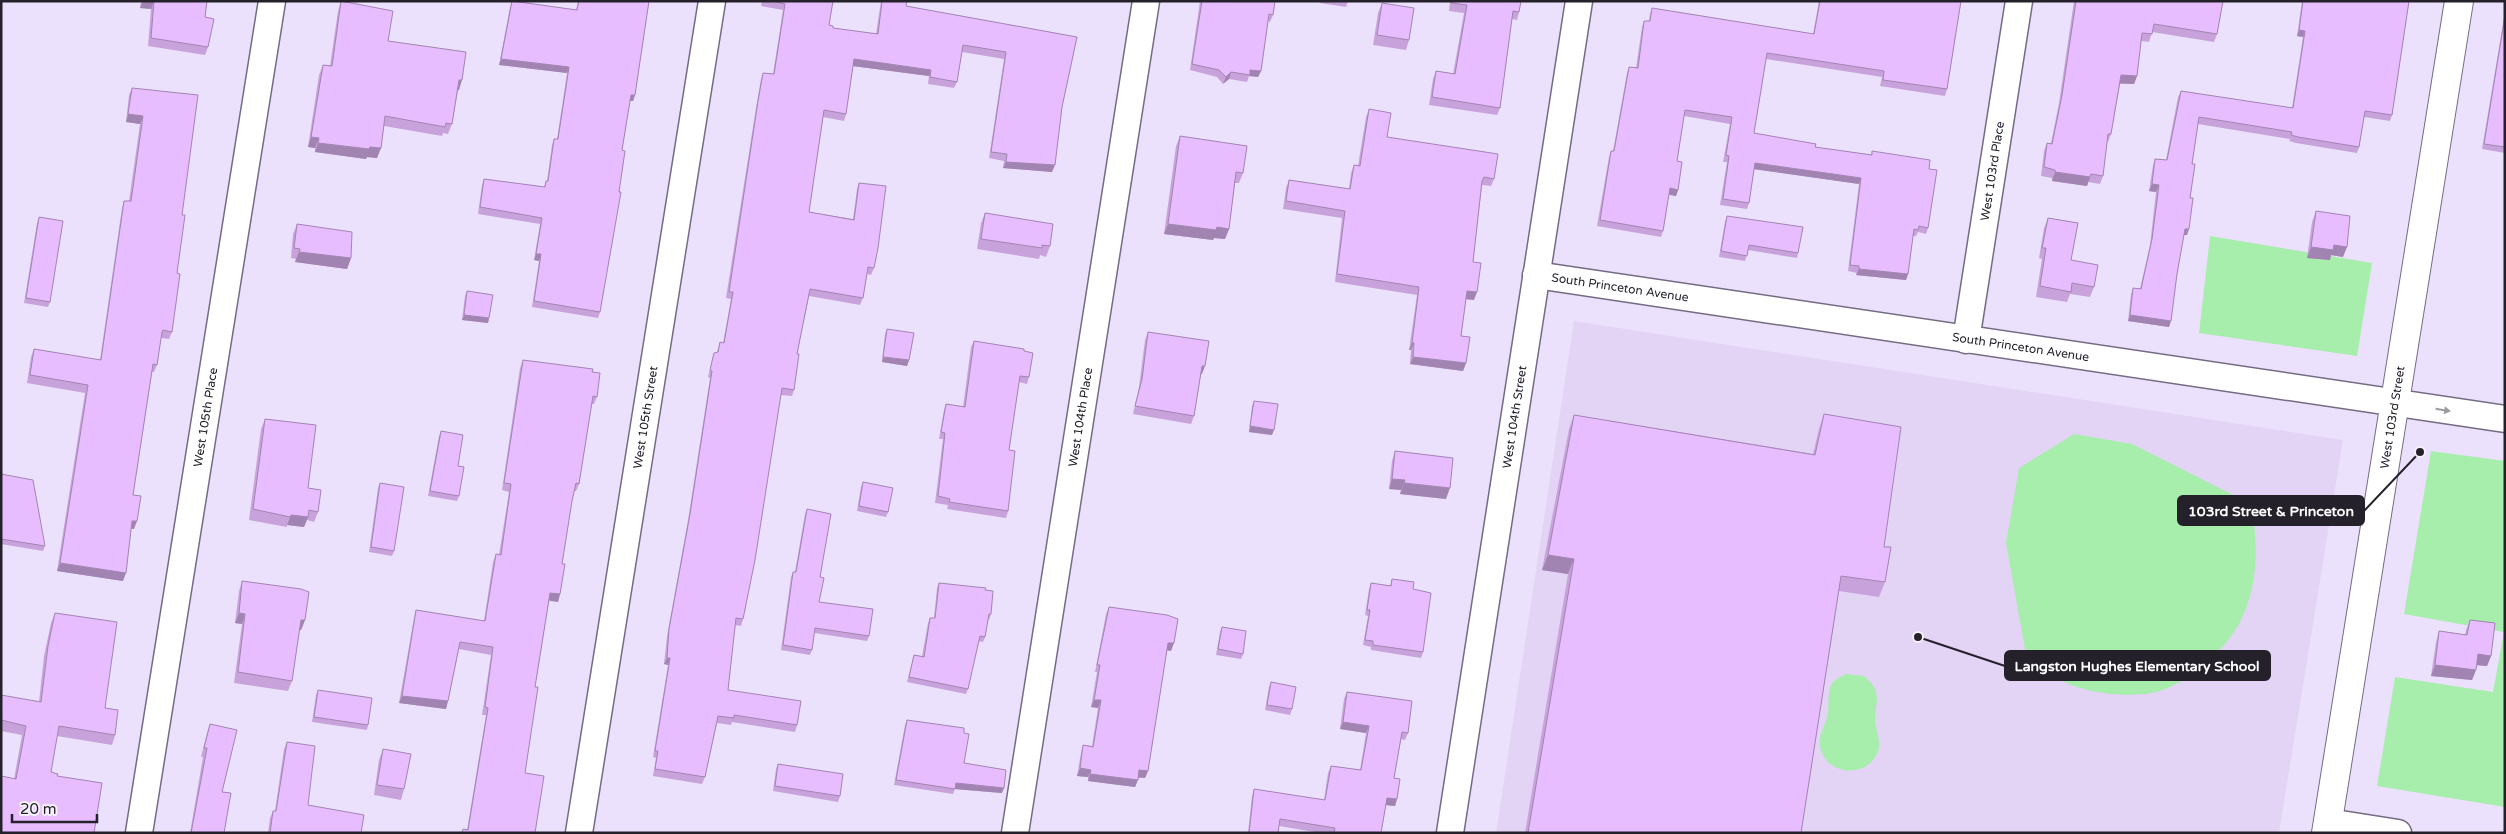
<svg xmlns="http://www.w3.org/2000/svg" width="2506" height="834" font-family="'Varela Round',sans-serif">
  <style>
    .built { fill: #e3d4f6 }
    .green { fill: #a7edac }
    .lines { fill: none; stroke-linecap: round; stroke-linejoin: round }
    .street-casing { stroke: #756b83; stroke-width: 29 }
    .secondary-casing { stroke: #756b83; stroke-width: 30 }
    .street { stroke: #fff; stroke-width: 26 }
    .secondary { stroke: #fff; stroke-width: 28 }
    .wall { fill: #c8a3db }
    .shaded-wall { fill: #a284b2 }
    .building { fill: #e8bdff; stroke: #a284b2 }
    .oneway { fill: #9d9ba0 }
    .labels { text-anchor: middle; stroke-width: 4.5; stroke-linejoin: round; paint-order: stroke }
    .street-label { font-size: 12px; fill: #25212b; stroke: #f6f1fc }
    .leader { fill: none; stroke: #25212b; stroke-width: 2 }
    .callout-dot { fill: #25212b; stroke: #f6f1fc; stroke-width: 2 }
    .callout { fill: #25212b; stroke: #25212b; stroke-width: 2 }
    .callout-label { font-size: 14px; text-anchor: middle; font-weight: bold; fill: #fff }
  </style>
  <rect width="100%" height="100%" fill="#ece1fc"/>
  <path class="built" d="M1574 321 2343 440 2279 833H1496Z"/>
  <g class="green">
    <path d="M2210 236 2372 263 2357 356 2199 333Z"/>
    <path d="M2074 434 2132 444 2251 504C2258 542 2259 584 2241 620 2226 651 2181 691 2145 694 2123 696 2098 694 2077 687 2057 681 2041 667 2026 655L2006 543 2019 468Z"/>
    <path d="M2431 451 2505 461V807L2377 786 2395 677 2493 692 2504 632 2404 614Z"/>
    <path d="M1847 674 1864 676C1881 691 1877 697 1875 717 1874 726 1880 737 1879 747 1873 779 1825 778 1820 746 1818 735 1826 725 1828 713 1830 694 1824 682 1847 674Z"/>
  </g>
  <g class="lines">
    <g class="street-casing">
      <g id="street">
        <path id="s1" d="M1536 275 2505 419"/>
        <path id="s2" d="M1966 340 2019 1"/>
        <path d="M2328 822 2398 833"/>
        <path id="s3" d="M139 833 272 1"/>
        <path id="s4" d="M579 833 712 1"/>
        <path id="s5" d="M1015 833 1146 1"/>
        <path id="s6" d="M1450 833 1579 1"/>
      </g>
    </g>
    <g class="secondary-casing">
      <g id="secondary">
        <path id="s7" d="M2326 833 2459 1"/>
      </g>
    </g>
    <use href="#street" class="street"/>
    <use href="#secondary" class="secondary"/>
  </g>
  <g class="wall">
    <path d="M141 1H207L205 17 208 47 205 55 148 46 151 9 140 8Z"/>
    <path d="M341 1 388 41 459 90H458L452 124 448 134 443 133 442 136 384 126 381 148 377 158 367 157 366 159 315 152V148L308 147 319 75 323 65 330 66 338 11Z"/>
    <path d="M512 1 576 10 578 1H649L635 95 633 101H630L622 150 600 312 598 318 532 307 539 261 534 260 540 224 478 214 482 185 484 179 544 187 546 181H547L552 145 554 139H557L567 73 499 65 510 7Z"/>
    <path d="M762 1H833L829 25 833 28 876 34 881 1H907L906 6 1077 37 1062 107 1052 172 1003 168 1004 161 989 158 1004 59 962 52 957 82 954 88 928 84 929 76 853 66 846 114 844 121 823 117 809 212 853 219 857 189 859 183 874 268 871 275 867 274 863 298 860 305 809 296 797 354 794 390 792 396 781 395 743 619 741 626 735 625 728 690 797 725 795 732 732 722 731 725 717 723 705 777 702 784 653 776 656 758 653 757 668 665 664 664 667 636 688 520 710 378 708 377 712 360 714 353 717 352 720 342 723 343 731 299 726 298 756 108 761 79 763 73 773 74 783 10 761 6Z"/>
    <path d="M1200 1H1275L1273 15 1270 22 1268 21 1261 71 1258 77 1249 76 1247 82 1229 79 1223 84 1217 77 1190 70Z"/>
    <path d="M1320 1H1348L1346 7 1320 3Z"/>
    <path d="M1450 1H1521L1519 12 1517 20 1512 19 1500 108 1497 115 1429 105 1433 79 1436 71 1453 74 1464 13 1449 11Z"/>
    <path d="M1819 1H1961L1947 89 1945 96 1880 86 1882 77 1766 59 1754 133 1815 147 1871 155 1872 151 1929 169 1928 228 1926 234 1918 232 1916 236H1913L1908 274 1906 280 1856 275 1857 273 1848 271 1859 184 1754 169 1749 203 1747 209 1720 205 1727 162H1723L1730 124 1684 116 1677 161 1678 190 1676 196 1669 195 1663 231 1661 237 1597 226 1609 157 1611 151H1613L1627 73 1629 67 1636 68 1642 27 1644 21H1649L1650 14 1652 8 1813 34Z"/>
    <path d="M2074 1H2223L2217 34 2214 42 2152 32 2149 42 2141 41 2137 76 2134 84H2120L2111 134 2108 142H2107L2103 176 2100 184 2088 182 2087 186 2052 181V178L2041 176 2044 151 2047 143H2051L2059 103Z"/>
    <path d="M2302 1H2409L2392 115 2390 121 2364 117 2359 147 2357 153 2296 143 2289 141 2290 139 2198 124 2192 164 2190 198 2187 235H2184L2177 274 2169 327 2128 321 2131 294 2133 288 2140 289 2150 245 2156 192 2149 191 2153 165 2155 159 2166 160 2178 97 2181 91 2292 108 2303 37 2297 36Z"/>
    <path d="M1382 3 1409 40 1406 50 1373 45 1378 13Z"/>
    <path d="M2505 12V153L2482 149Z"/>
    <path d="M132 88 182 215 172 332 169 339 161 338 157 365 154 372H152L133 495 134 529H131L123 581 57 571 85 393 27 383 31 357 34 349 100 360 122 208 124 201H129L140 124 126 122 129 95Z"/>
    <path d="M1369 109 1387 137 1494 179 1491 186 1482 185 1473 262 1474 300 1466 299 1461 336 1466 363 1463 371 1410 364 1411 350H1409L1417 295 1335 282 1342 218 1283 209 1286 188 1289 180 1349 189 1351 173 1354 165 1358 166 1366 117Z"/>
    <path d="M1180 136 1243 173 1239 183H1235L1229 229 1225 239 1214 238 1213 240 1164 234 1176 146Z"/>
    <path d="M2316 211 2343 257 2331 255 2330 260 2307 258 2312 222Z"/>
    <path d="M985 213 1050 246 1046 257 1040 255 1039 259 977 249 981 223Z"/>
    <path d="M1727 216 1798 253 1797 258 1748 250 1745 261 1719 257 1725 222Z"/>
    <path d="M39 217 50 302 48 307 24 303 37 223Z"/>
    <path d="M2048 218 2071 260 2094 287 2090 297 2070 294 2067 302 2036 297 2042 259 2039 258 2044 228Z"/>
    <path d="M297 224 351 258 347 269 295 262 296 259 291 258 293 234Z"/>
    <path d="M467 291 489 318 488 323 462 320 465 296Z"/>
    <path d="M887 329 909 360 907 366 882 362 885 334Z"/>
    <path d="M1148 332 1202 374H1201L1194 416 1191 424 1133 414 1139 387 1145 340Z"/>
    <path d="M974 341 1024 351 1029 377 1027 384 1019 382 1009 450 1008 511 1006 518 947 509 948 505 935 503 943 439H939L944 410 946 404 963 407 971 347Z"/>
    <path d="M523 360 592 372 597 397 594 404H591L579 484 576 491H574L572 501 562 564 560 594 558 602 549 601 535 687 525 773 535 833H461L463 829 467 830 486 715H482L491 655 459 649 446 709 399 703 414 618 416 610 484 621 493 562 496 554 499 555 509 492 502 490 520 368Z"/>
    <path d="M1254 401 1272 435 1249 432 1252 406Z"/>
    <path d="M1824 414 1884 547 1885 582 1879 597 1839 591 1801 833H1525L1568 574 1542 570 1569 429 1574 415 1813 454 1819 429Z"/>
    <path d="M265 419 308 488 318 512 314 522 307 520 304 527 287 525V527L249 520 261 429Z"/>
    <path d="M441 431 458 466 459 496 457 501 428 496 439 436Z"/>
    <path d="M1395 451 1446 499 1400 494 1401 490 1389 489 1392 461Z"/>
    <path d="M1 474 45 546 43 551 1 544Z"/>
    <path d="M863 482 888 512 886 517 857 511 861 487Z"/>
    <path d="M380 483 394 551 392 556 369 552 378 488Z"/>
    <path d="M807 509 820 577 819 602 869 636 867 641 814 633 812 650 810 655 781 650 791 577 793 572H795L805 514Z"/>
    <path d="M1392 579 1413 589 1423 652 1421 658 1371 650V647L1363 645 1368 616 1365 615 1369 589 1371 583 1390 586Z"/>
    <path d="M242 581 305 620 301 630H299L292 681 288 691 234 683 242 624 235 623 239 591Z"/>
    <path d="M939 583 985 590 991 614 989 620 988 619 985 637 983 642 978 641 968 689 966 694 907 682 914 655 922 656 928 623 930 618H934L937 588Z"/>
    <path d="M1109 607 1171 651 1167 650 1148 771 1145 778H1138L1135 787 1088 781V777L1077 776 1081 753 1083 745 1092 746 1098 708 1091 707 1097 672H1095L1106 614Z"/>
    <path d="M55 613 105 708 115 735 112 745 57 736 51 772 57 776 14 779 22 735 1 731V695L39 702 44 656 51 623Z"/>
    <path d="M2470 620 2491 656 2487 666 2477 665 2472 680 2431 676 2436 642 2439 631 2465 635 2466 630Z"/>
    <path d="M1222 627 1243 654 1241 659 1216 655 1220 632Z"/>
    <path d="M1271 682 1292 709 1290 715 1265 710 1269 687Z"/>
    <path d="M318 690 368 725 367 730 312 722 316 695Z"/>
    <path d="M1347 692 1408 733 1405 740 1401 739 1394 778 1397 799 1395 806 1386 805 1381 833H1320L1279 826 1278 833H1248L1252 796 1254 789 1324 800 1328 773 1331 766 1360 770 1366 733 1340 729 1344 699Z"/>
    <path d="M907 720 964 733V763L1002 793 955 789 953 794 894 785 905 725Z"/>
    <path d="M210 724 224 833H190L203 757H201L207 733Z"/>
    <path d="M287 742 308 805 361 833H268L270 818 273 811H275L284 749Z"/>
    <path d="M383 749 404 789 401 800 374 795 379 760Z"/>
    <path d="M778 764 840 796 838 802 773 791 776 769Z"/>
  </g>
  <g class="shaded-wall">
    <path d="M143 1H154L151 9 140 8Z"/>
    <path d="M2299 30 2305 31 2303 37 2297 36Z"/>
    <path d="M501 59 569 67 567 73 499 65Z"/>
    <path d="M854 59 931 70 929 76 852 66Z"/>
    <path d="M1250 70 1261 71 1258 77 1249 76Z"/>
    <path d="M1231 72 1229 79 1223 84 1226 77Z"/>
    <path d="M2121 75 2137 76 2134 84 2118 83Z"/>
    <path d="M459 80H462L459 90H456Z"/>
    <path d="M631 95H635L633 101H629Z"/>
    <path d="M128 114 143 116 140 124 126 122Z"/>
    <path d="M311 137 319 138 315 148 308 147Z"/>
    <path d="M318 143 370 147 381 148 377 158 367 157 366 159 315 152Z"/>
    <path d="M1006 162 1055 165 1052 172 1003 168Z"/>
    <path d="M1755 163 1861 178 1859 184 1753 169Z"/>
    <path d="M2055 172 2090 177 2087 186 2052 181Z"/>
    <path d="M2152 184 2159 185 2156 192 2149 191Z"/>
    <path d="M1670 188 1678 190 1676 196 1667 194Z"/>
    <path d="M1168 224 1217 227 1229 229 1225 239 1214 238 1213 240 1164 234Z"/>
    <path d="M2185 229H2189L2187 235H2183Z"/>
    <path d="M2334 245 2347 247 2343 257 2331 255 2330 260 2307 258 2311 247Z"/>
    <path d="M299 252 351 258 347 269 295 262Z"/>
    <path d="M536 254H541L539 261 534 260Z"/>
    <path d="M1859 269 1908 274 1906 280 1856 275Z"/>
    <path d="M1467 291 1477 292 1474 300 1465 299Z"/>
    <path d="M464 315 489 318 488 323 462 320Z"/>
    <path d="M2130 315 2171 321 2169 327 2128 321Z"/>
    <path d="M1412 343H1414L1411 350H1409Z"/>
    <path d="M883 357 909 360 907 366 882 362Z"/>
    <path d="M1413 357 1466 363 1463 371 1410 364Z"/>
    <path d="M1202 366H1205L1202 374H1199Z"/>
    <path d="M1250 426 1274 430 1272 435 1249 432Z"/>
    <path d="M1392 479 1405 480 1401 490 1389 489Z"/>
    <path d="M1404 483 1450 488 1446 499 1400 494Z"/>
    <path d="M291 515 308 517 304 527 287 525Z"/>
    <path d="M132 521H137L134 529 130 528Z"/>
    <path d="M1548 555 1574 559 1568 574 1542 570Z"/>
    <path d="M60 563 126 573 123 581 57 571Z"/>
    <path d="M550 593 560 594 558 602 547 600Z"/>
    <path d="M239 613 245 614 242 624 235 623Z"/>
    <path d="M301 620H305L301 630H297Z"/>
    <path d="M1168 643H1174L1171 651 1166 650Z"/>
    <path d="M2478 654 2491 656 2487 666 2475 665Z"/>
    <path d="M667 658H670L668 665 664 664Z"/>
    <path d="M2435 665 2476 670 2472 680 2431 676Z"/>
    <path d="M402 696 448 701 446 709 399 703Z"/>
    <path d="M1094 700H1101L1098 708 1091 707Z"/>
    <path d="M1343 722 1369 726 1366 733 1340 729Z"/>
    <path d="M1080 768 1091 770 1088 777 1077 776Z"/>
    <path d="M1139 770 1148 771 1145 778 1137 777Z"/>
    <path d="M1090 774 1138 780 1135 787 1088 781Z"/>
    <path d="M956 783 1004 788 1002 793 954 789Z"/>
    <path d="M1387 798 1397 799 1395 806 1385 805Z"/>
  </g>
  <g class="building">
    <path d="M154 1H207L205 17 214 19 208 47 151 38Z"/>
    <path d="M341 1 393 11 388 41 466 52 462 80H459L452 124 446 123 445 127 385 116 381 148 370 147 369 149 318 143 319 138 311 137 323 65 332 66Z"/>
    <path d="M512 1 577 10 579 1H649L635 95H631L622 150 625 151 619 192H621L600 312 534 301 541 254H536L542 218 480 207 484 179 545 187 546 181H548L554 139H558L569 67 501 59Z"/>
    <path d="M773 1H833L829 25 833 26V28L878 34 882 1H907L906 6 1077 37 1062 107 1055 165 1006 162 1007 154 991 152 1006 52 963 45 957 82 930 77 931 70 854 59 846 114 824 110 809 212 854 220 859 183 886 186 878 248 874 268 868 267 863 298 810 289 797 354H799L794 390 782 388 755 560 743 619 736 618 728 690 801 701 797 725 734 715V718L718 716 705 777 655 769 658 751H655L670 658H667L669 629 690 514 712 371 710 370 714 353 718 352 720 342 724 343 733 292H729L758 101 763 73 774 74 785 4Z"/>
    <path d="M1202 1H1275L1273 15 1269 14 1261 71 1250 70V75L1231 72 1226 77 1219 70 1192 64Z"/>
    <path d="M1452 1H1521L1519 12 1513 11 1500 108 1432 97 1436 71 1455 74 1467 5 1451 3Z"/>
    <path d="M1820 1H1961L1947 89 1883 80 1884 71 1767 53 1754 133 1816 144 1815 147 1872 155V151L1930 160 1929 169 1937 170 1928 228 1919 226 1918 230 1914 229 1908 274 1859 269V266L1850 265 1861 178 1755 163 1749 203 1723 199 1729 156 1726 155 1732 117 1685 110 1677 161 1682 162 1678 190 1670 188 1663 231 1600 220 1611 151H1614L1629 67 1638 68 1644 21H1650L1652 8 1814 34Z"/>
    <path d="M2076 1H2223L2217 34 2154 24 2152 34 2142 33 2137 76 2121 75 2111 134H2108L2103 176 2091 174 2090 177 2055 172V170L2044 167 2047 143 2052 144 2062 95Z"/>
    <path d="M2303 1H2409L2392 115 2365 111 2359 147 2298 137 2291 135 2292 132 2199 117 2192 164H2195L2190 198H2193L2189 229H2185L2177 274 2171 321 2130 315 2133 288 2141 289 2152 239 2159 185 2152 184 2155 159 2167 160 2181 91 2293 108 2305 31 2299 30Z"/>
    <path d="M1382 3 1414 8 1409 40 1377 35Z"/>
    <path d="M2505 16V147L2484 144Z"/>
    <path d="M132 88 198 95 182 215H185L177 273 180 274 172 332 163 330 162 332 157 365 153 364 133 495 141 496 137 521H132L126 573 60 563 88 385 30 375 34 349 101 360 124 201H131L143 116 128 114Z"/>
    <path d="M1369 109 1391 113 1387 137 1498 154 1494 179 1484 177 1482 181 1473 262 1481 263 1477 292 1467 291 1461 336 1470 337 1466 363 1413 357 1414 343H1412L1419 287 1337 274 1345 211 1286 201 1289 180 1350 189 1354 165 1360 166Z"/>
    <path d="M1180 136 1247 146 1243 173 1236 172 1229 229 1217 227 1216 230 1168 224Z"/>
    <path d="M2316 211 2350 216 2347 247 2334 245 2333 250 2311 247Z"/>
    <path d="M985 213 1053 224 1050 246 1042 245V248L981 239Z"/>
    <path d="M1727 216 1803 227 1798 253 1749 245 1747 256 1721 251Z"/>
    <path d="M39 217 63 221 50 302 26 298Z"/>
    <path d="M2048 218 2078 223 2071 260 2098 265 2094 287 2072 283 2071 292 2040 286 2046 248H2042Z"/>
    <path d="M297 224 352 232 351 258 299 252 300 249 294 248Z"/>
    <path d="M467 291 493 295 489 318 464 315Z"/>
    <path d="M887 329 914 333 909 360 883 357Z"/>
    <path d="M1148 332 1209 341 1205 366H1202L1194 416 1135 406 1142 379Z"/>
    <path d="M974 341 1024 349V351L1033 353 1029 377 1020 376 1009 450 1015 451 1008 511 949 502 950 499 938 496 945 433 941 432 946 404 965 407Z"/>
    <path d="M523 360 593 369 592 372 600 373 597 397 593 396 579 484 576 483 572 501 562 564H565L560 594 550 593 535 687H538L525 773 544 776 535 833H462L463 829 468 830 488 708 485 707 493 647 460 642 448 701 402 696 416 610 485 621 496 554 501 555 511 484 504 483Z"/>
    <path d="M1254 401 1278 404 1274 430 1250 426Z"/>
    <path d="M1824 414 1901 427 1884 547H1891L1885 582 1841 576 1801 833H1528L1574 559 1548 555 1574 415 1815 455Z"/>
    <path d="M265 419 316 425 308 488 321 490 318 512 309 510 308 517 291 515 290 517 253 509Z"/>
    <path d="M441 431 463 435 458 466 464 467 459 496 430 491Z"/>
    <path d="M1395 451 1453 458 1450 488 1404 483 1405 480 1392 479Z"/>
    <path d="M1 474 33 480 45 546 1 539Z"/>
    <path d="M863 482 893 488 888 512 859 506Z"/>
    <path d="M380 483 404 487 394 551 371 547Z"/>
    <path d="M807 509 831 514 820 577 824 578 819 602 873 609 869 636 815 628 812 650 783 645 793 572H796Z"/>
    <path d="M1392 579 1414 582 1413 589 1431 593 1423 652 1373 645V641L1365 640 1370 610H1367L1371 583 1391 586Z"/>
    <path d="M242 581 301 589 309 592 305 620H301L292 681 238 672 245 614 239 613Z"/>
    <path d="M939 583 986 588 985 590 993 591 991 614H989L985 637 980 636 968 689 909 677 914 655 924 657 930 618H935Z"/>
    <path d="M1109 607 1167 615 1178 619 1174 643H1168L1148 771 1139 770 1138 780 1090 774 1091 770 1080 768 1083 745 1093 747 1101 700H1094L1100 665H1097Z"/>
    <path d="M55 613 117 622 105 708 118 710 115 735 59 726 51 772 58 774 57 776 102 783 94 833H1V776L16 779 26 726 1 720V695L41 702 48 646Z"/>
    <path d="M2470 620 2495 623 2491 656 2478 654 2476 670 2435 665 2439 631 2467 635Z"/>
    <path d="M1222 627 1246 631 1243 654 1218 649Z"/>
    <path d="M1271 682 1296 687 1292 709 1267 705Z"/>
    <path d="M318 690 372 698 368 725 314 717Z"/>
    <path d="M1347 692 1412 701 1408 733 1402 732 1394 778 1400 779 1397 799 1387 798 1381 833H1334L1335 828 1280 819 1278 833H1249L1254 789 1325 800 1331 766 1361 770 1369 726 1343 722Z"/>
    <path d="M907 720 964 728V733L969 734 964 763 1006 770 1004 788 956 783 955 789 896 780Z"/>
    <path d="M210 724 237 730 222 792 231 793 224 833H191L207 748H204Z"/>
    <path d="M287 742 315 746 308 805 364 815 361 833H270L273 811H276Z"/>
    <path d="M383 749 411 754 404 789 377 785Z"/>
    <path d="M778 764 843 774 840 796 775 786Z"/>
  </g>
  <defs><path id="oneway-solid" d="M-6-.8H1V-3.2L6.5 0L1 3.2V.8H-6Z" transform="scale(1.25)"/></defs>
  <use class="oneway" href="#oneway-solid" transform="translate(2443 410) rotate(9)"/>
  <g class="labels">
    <g class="street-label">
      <text dy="4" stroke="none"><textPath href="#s2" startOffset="171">West 103rd Place</textPath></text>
      <text dy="4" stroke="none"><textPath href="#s1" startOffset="85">South Princeton Avenue</textPath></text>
      <text dy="4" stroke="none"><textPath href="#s1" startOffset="490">South Princeton Avenue</textPath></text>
      <text dy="4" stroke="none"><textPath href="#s3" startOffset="421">West 105th Place</textPath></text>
      <text dy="4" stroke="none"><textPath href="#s4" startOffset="421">West 105th Street</textPath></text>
      <text dy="4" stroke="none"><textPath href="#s5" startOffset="421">West 104th Place</textPath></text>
      <text dy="4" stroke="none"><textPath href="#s6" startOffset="421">West 104th Street</textPath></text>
      <text dy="4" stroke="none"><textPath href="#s7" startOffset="421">West 103rd Street</textPath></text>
    </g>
  </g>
  <path class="leader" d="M2420 452L2364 511M1918 637L2005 666"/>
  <g class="callout-dot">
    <circle cx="2420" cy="452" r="5"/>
    <circle cx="1918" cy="637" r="5"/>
  </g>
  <g class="callout">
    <rect x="2178" y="496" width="186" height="29" rx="5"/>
    <rect x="2005" y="651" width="265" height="29" rx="5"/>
  </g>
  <g class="callout-label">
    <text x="2271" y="516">103rd Street &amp; Princeton</text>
    <text x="2137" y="671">Langston Hughes Elementary School</text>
  </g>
  <rect width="2506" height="834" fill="none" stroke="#25212b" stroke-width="5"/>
  <path d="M12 814v8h85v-8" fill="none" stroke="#25212b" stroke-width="2.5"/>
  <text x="20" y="814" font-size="15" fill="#25212b" stroke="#f6f1fc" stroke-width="4" paint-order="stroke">20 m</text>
</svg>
